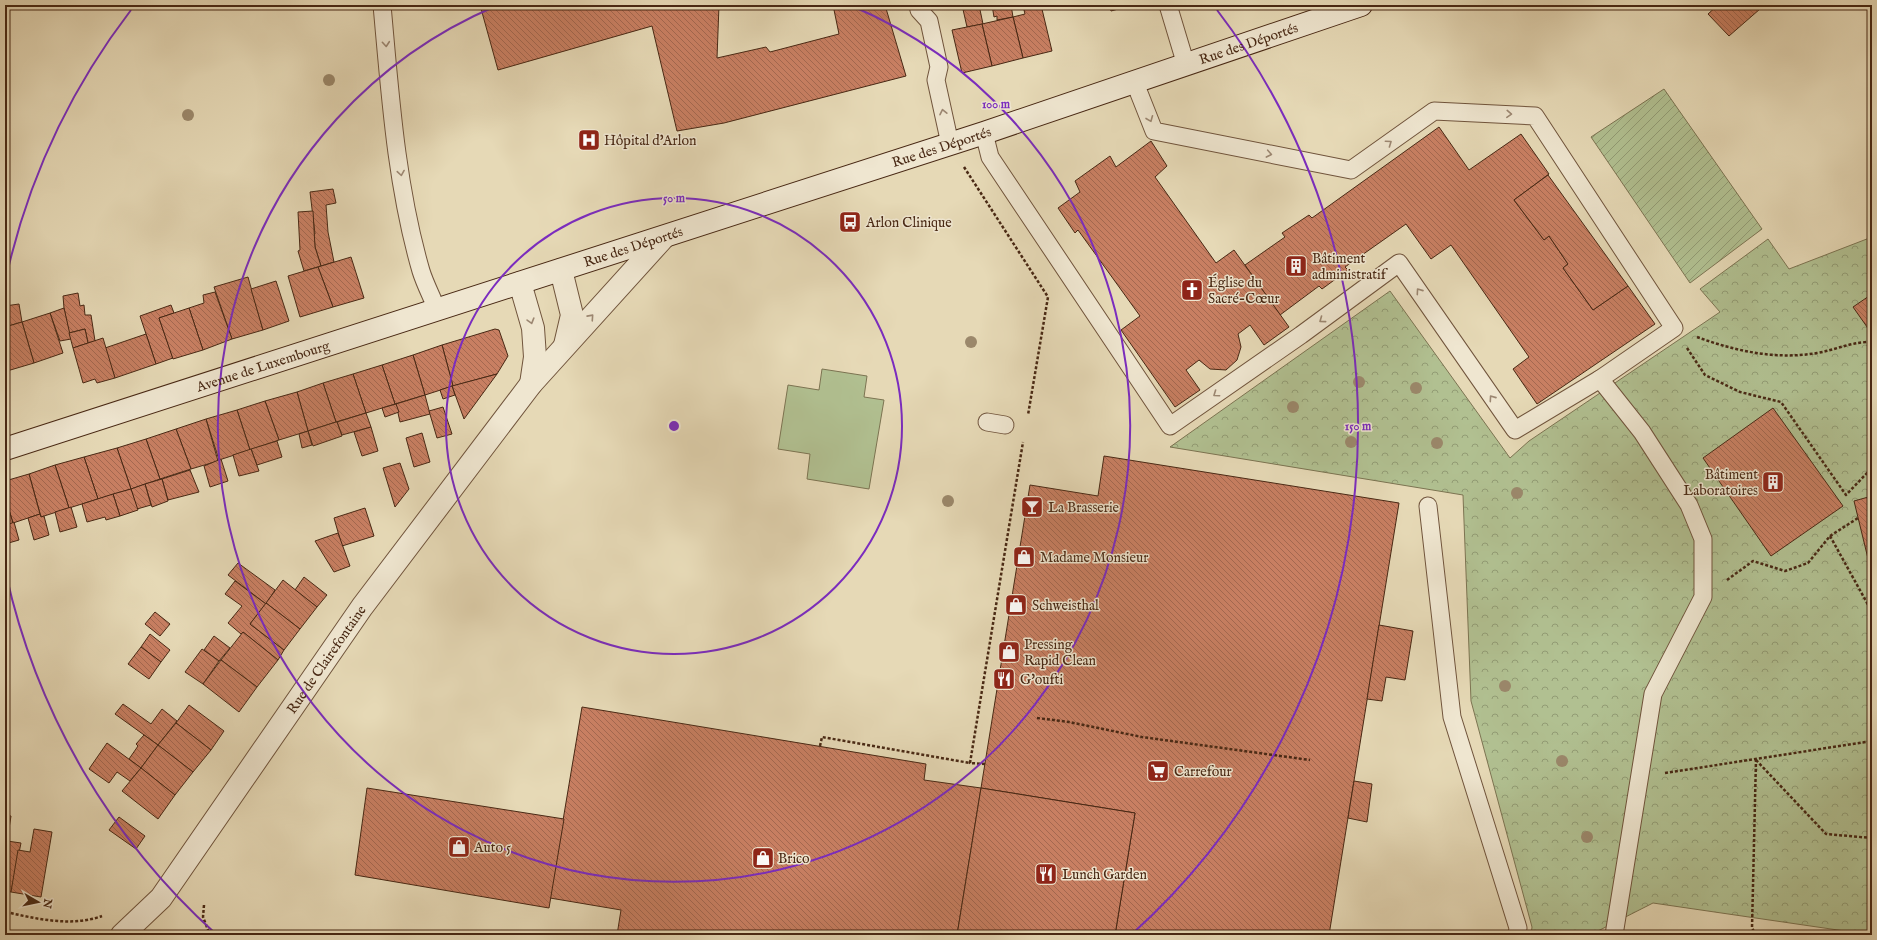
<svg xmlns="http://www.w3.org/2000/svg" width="1877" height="940" font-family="'IM FELL English',serif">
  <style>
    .grass { fill: #b1c091; stroke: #7c7452 }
    .park { fill: url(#park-crowns); stroke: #7c7452 }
    .garden { fill: url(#garden-furrows); stroke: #7c7452 }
    .building { fill: url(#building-back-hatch); stroke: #482814 }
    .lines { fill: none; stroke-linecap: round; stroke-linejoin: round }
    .lane-casing { stroke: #70543c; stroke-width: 19 }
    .street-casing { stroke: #70543c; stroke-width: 24 }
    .secondary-casing { stroke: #482814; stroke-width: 24 }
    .path { stroke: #482814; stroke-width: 2.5; stroke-dasharray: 3 2; stroke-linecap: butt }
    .lane { stroke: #efe6d0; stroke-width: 17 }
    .street { stroke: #efe6d0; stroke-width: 22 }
    .secondary { stroke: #efe6d0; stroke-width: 22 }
    .tree { fill: #9b886b }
    .oneway { stroke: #9c8772 }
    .ring { fill: none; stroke: #7b2cbf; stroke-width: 2 }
    .labels { text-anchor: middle; stroke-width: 3; stroke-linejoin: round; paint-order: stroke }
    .street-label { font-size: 14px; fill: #482814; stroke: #efe6d0 }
    .poi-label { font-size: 14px; fill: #482814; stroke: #efe6d0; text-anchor: start }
    .centre { fill: #7b2cbf; stroke: #efe6d0; stroke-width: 2 }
    .ring-label { font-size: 12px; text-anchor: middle; font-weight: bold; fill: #7b2cbf; stroke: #efe6d0; stroke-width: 3; stroke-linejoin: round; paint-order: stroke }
  </style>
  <defs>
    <pattern id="park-crowns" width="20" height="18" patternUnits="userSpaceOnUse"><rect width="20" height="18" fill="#b1c091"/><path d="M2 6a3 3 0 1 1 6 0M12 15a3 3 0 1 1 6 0" fill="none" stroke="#929c75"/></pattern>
    <pattern id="garden-furrows" width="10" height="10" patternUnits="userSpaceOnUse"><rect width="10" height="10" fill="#b1c091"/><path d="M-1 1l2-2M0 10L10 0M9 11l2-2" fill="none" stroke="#929c75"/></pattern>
    <pattern id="building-back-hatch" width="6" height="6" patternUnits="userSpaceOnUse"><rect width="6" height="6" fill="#c87f62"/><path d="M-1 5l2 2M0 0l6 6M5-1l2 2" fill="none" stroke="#a46850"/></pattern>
  </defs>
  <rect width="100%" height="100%" fill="#e6d9b6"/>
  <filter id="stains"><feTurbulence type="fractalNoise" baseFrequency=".005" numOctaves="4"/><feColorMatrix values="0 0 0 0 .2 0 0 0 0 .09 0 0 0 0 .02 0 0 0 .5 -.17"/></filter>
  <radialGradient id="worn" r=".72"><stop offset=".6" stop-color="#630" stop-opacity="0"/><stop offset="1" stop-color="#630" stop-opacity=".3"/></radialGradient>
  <path class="grass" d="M822 369 867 376 864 397 884 400 869 489 807 479 810 454 778 449 788 385 819 390Z"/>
  <path class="park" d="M1872 237V935L1653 903 1590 935H1531L1532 927 1471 701 1463 495 1170 447 1390 291 1510 458 1529 441 1720 312 1700 289 1768 239 1789 269Z"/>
  <path class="garden" d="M1664 89 1762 229 1690 283 1591 137Z"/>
  <g class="building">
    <path d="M480 5H719L717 58 766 47 770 52 839 34 833 5H885L906 76 724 123 677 131 652 26 498 70Z"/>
    <path d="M962 5H979L983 24 967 27Z"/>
    <path d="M992 5H1011L1013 17 997 20V16L994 17Z"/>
    <path d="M1041 5 1052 51 1023 58 1013 17 1025 14 1023 6Z"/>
    <path d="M1109 5H1133L1111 11Z"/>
    <path d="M1718 5H1756L1760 9 1729 36 1708 14Z"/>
    <path d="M1013 17 1023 58 992 66 982 24Z"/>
    <path d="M982 24 992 66 962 73 952 30Z"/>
    <path d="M1439 127 1469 170 1521 134 1549 174 1514 200 1544 240 1549 236 1568 264 1563 268 1593 310 1628 286 1655 324 1537 404 1513 369 1529 357 1451 245 1431 259 1406 224 1345 267 1348 270 1322 289 1319 286 1280 315 1245 265 1285 237 1282 233 1309 215 1312 218Z"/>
    <path d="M1151 141 1167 166 1155 177 1216 263 1234 250 1289 327 1264 345 1250 325 1238 334 1241 347 1237 360 1226 370 1210 369 1199 360 1186 370 1200 390 1175 407 1121 330 1140 316 1078 230 1075 233 1058 208 1080 192 1075 181 1110 156 1116 167Z"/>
    <path d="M1548 175 1628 286 1593 310 1563 268 1568 264 1549 236 1544 240 1514 200Z"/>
    <path d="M333 189 336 203 326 205 328 232 334 262 321 266 315 247 314 234H315L310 192Z"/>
    <path d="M313 211 315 247 321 266 304 271 298 251 300 250 298 212Z"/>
    <path d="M351 257 364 298 333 307 318 267Z"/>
    <path d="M318 267 333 307 300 317 288 276Z"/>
    <path d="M248 277 263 330 232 339 214 287Z"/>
    <path d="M276 281 289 321 263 330 251 289Z"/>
    <path d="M215 292 232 339 203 350 189 308 204 303 203 295Z"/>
    <path d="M78 293 80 306 84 305 85 315H91L95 341 88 343 85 329 69 333 64 308 63 296Z"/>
    <path d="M1872 294V334L1853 307Z"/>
    <path d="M19 304 22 322 5 327V306Z"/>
    <path d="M171 305 174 313 159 318 173 358 156 364 140 316Z"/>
    <path d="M64 308 71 339 60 341 50 313Z"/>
    <path d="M189 308 203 350 173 359 159 318Z"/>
    <path d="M50 313 63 353 34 363 22 322Z"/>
    <path d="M22 322 34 363 7 371 5 363V327Z"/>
    <path d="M85 329 88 343 73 348 69 333Z"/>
    <path d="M495 329 499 330 508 356 497 374 453 386 442 345Z"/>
    <path d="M146 334 156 364 115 378 105 348Z"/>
    <path d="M103 338 115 378 97 383 95 379 83 383 73 348Z"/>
    <path d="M442 345 453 386 425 395 413 355Z"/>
    <path d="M413 355 425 395 395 404 382 365Z"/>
    <path d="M382 365 395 404 366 413 353 374Z"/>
    <path d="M353 374 366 413 336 422 323 383Z"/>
    <path d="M497 374 464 419 452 386Z"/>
    <path d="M323 383 336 422 308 431 297 392Z"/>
    <path d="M452 386 455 395 443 399 440 390Z"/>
    <path d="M297 392 308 431 279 440 265 401Z"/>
    <path d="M425 395 430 414 400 422 396 404Z"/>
    <path d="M265 401 279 440 250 450 237 410Z"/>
    <path d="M396 404 399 412 385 417 382 408Z"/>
    <path d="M443 407 452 434 437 438 429 411Z"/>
    <path d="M1773 408 1843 506 1771 556 1703 458Z"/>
    <path d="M237 410 250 450 219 460 206 419Z"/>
    <path d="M366 413 371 427 342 435 337 422Z"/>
    <path d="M206 419 218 461 191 469 176 429Z"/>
    <path d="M336 422H337L342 436 313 446 308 431Z"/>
    <path d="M371 427 378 451 362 456 354 432Z"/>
    <path d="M176 429 191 469 160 479 146 439Z"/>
    <path d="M308 431 312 445 302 448 299 434Z"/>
    <path d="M422 433 430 462 414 467 406 438Z"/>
    <path d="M146 439 160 479 131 489 117 448Z"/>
    <path d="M277 441 282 457 257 465 251 449Z"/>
    <path d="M117 448 131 489 98 499 84 457Z"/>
    <path d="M251 449 259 471 239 476 233 455Z"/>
    <path d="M1104 456 1399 503 1329 935H1115L1135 813 981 788 1030 485 1098 496Z"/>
    <path d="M84 457 98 499 69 508 55 465Z"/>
    <path d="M221 459 228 481 210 487 204 466Z"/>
    <path d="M400 463 409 489 395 507 383 468Z"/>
    <path d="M55 465 69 508 41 517 29 474Z"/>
    <path d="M190 470 199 492 168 500 162 479Z"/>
    <path d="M29 474 40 514 13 523 5 497V481Z"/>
    <path d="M162 479 168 501 152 507 145 484Z"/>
    <path d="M145 484 151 505 137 509 131 489Z"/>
    <path d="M131 489 138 510 120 516 113 494Z"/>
    <path d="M113 494 120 516 106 520 105 517 87 522 82 504Z"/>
    <path d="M1872 496V575L1854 501Z"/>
    <path d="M5 497 13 523 5 526Z"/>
    <path d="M71 507 77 527 60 532 55 512Z"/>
    <path d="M365 508 374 536 342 546 334 518Z"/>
    <path d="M40 514 41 517 44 516 49 535 34 540 28 518Z"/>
    <path d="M14 522 19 540 5 544V526Z"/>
    <path d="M338 533 350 566 334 572 315 541Z"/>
    <path d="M238 563 275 590 266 604 228 575Z"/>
    <path d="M304 577 327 595 317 607 295 590Z"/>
    <path d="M283 580 317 607 300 629 266 603Z"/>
    <path d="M235 581 266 604 250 624 284 650 278 660 243 632 241 634 228 623 242 606 225 594Z"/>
    <path d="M266 603 300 629 284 650 250 624Z"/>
    <path d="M155 612 170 624 160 636 145 624Z"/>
    <path d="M1379 625 1413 631 1405 680 1386 677 1382 701 1367 699Z"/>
    <path d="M243 632 278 660 257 687 221 660Z"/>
    <path d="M150 634 170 650 161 662 141 647Z"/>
    <path d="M214 636 230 648 219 661 204 650Z"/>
    <path d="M141 647 161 662 149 679 128 664Z"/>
    <path d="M202 649 219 661 203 684 185 672Z"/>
    <path d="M221 660 257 687 239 712 203 684Z"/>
    <path d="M123 704 151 724 162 709 177 721 158 745 115 714Z"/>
    <path d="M189 705 224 731 211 750 176 723Z"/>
    <path d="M582 707 926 764 924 780 981 788 957 935H617L621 910 550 898Z"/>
    <path d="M176 723 211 750 193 772 158 745Z"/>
    <path d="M144 735 158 745 141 768 129 759 138 746 136 744Z"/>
    <path d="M107 743 141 768 130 781 117 772 109 783 89 769Z"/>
    <path d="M158 745 193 772 175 795 141 768Z"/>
    <path d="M141 768 175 795 158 819 122 791Z"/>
    <path d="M1354 781 1372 784 1367 822 1348 818Z"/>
    <path d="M367 788 564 819 549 908 355 875Z"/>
    <path d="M981 788 1135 813 1115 935H957Z"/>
    <path d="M5 815 11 816 7 841 21 843 11 892 5 891Z"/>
    <path d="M119 817 145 836 136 849 109 830Z"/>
    <path d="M34 829 52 832 41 897 11 892 18 850 30 852Z"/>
  </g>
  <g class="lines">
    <g class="lane-casing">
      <g id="lane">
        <path d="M382 5C390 93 396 185 421 271 425 284 432 297 437 310"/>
        <path d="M918 5 919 10 929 21 939 67 936 80 950 144"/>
        <path d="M1168 5 1186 65"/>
        <path d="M984 133 990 157 1170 426 1301 335 1399 263 1515 430 1600 379 1674 328 1535 116 1434 111 1351 170 1154 131 1135 83"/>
        <path d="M1600 379 1642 432 1689 505 1703 539V597L1653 694 1614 935"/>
        <path d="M987 422 1005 425"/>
        <path d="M1428 506 1452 717 1518 928 1517 935"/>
      </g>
    </g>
    <g class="street-casing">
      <g id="street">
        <path d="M561 270 572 315 565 345"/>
        <path d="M520 283 533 328 535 357 531 384"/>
        <path id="s1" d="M122 935 161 898 362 607 531 384 664 237"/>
      </g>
    </g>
    <g class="secondary-casing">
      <g id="secondary">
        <path id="s2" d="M5 449 984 133 1361 5"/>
      </g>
    </g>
    <g class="path">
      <path d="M964 167 1048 297 1028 415"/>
      <path d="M1697 337C1735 351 1776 360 1817 353 1835 350 1848 343 1868 342L1872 348"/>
      <path d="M1687 348 1705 375 1740 392 1781 402 1846 495 1868 472 1872 470"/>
      <path d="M1830 536 1858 518"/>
      <path d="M1727 580 1753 561 1785 571 1808 563 1830 536 1872 612"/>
      <path d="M1037 718 1069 722 1142 737 1310 760"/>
      <path d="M820 746 822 737 970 763"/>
      <path d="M1756 759 1752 928 1756 935"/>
      <path d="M1756 760 1826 834 1872 838"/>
      <path d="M985 764 970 763 1023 442"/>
      <path d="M1665 773 1872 741"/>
      <path d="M204 905 203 917 210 935"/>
      <path d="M6 912C37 919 72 927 102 916"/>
      <path d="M1645 935 1652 932 1673 935"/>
    </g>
    <use href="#lane" class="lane"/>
    <use href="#street" class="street"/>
    <use href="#secondary" class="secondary"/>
  </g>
  <g class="tree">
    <circle cx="329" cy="80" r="6"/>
    <circle cx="188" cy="115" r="6"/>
    <circle cx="971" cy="342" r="6"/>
    <circle cx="1359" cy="382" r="6"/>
    <circle cx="1416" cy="388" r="6"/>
    <circle cx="1293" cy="407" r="6"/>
    <circle cx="1351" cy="442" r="6"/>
    <circle cx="1437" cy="443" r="6"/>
    <circle cx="1517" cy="493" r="6"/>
    <circle cx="948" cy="501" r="6"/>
    <circle cx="1505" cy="686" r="6"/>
    <circle cx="1562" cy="761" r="6"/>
    <circle cx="1587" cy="837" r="6"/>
  </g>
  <defs><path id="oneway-chevron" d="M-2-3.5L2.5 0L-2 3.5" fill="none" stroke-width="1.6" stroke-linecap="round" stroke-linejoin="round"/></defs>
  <g class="oneway">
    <use href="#oneway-chevron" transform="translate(386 44) rotate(85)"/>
    <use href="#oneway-chevron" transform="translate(943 112) rotate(-102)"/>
    <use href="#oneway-chevron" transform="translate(1509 114) rotate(3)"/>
    <use href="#oneway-chevron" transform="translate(1150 119) rotate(68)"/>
    <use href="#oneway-chevron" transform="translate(1389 143) rotate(-35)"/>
    <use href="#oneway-chevron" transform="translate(1269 154) rotate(11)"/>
    <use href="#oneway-chevron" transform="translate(401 173) rotate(81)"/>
    <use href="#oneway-chevron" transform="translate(1419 291) rotate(-125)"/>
    <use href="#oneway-chevron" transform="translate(591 317) rotate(-48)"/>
    <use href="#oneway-chevron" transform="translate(1322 320) rotate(144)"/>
    <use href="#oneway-chevron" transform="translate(531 321) rotate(74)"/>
    <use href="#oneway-chevron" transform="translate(1216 394) rotate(145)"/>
    <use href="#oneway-chevron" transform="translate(1492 398) rotate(-125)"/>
  </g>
  <g class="ring">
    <circle cx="674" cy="426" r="228"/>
    <path d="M852 6A456 456 0 1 1 496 6"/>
    <path d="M216 934A684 684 0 0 1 6 574M6 278A684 684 0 0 1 131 10M1217 10A684 684 0 0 1 1132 934"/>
  </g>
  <defs>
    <g id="hospital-square" transform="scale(1.15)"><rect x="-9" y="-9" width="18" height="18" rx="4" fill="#8f2418" stroke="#efe6d0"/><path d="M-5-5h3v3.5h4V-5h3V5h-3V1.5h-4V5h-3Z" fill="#fff"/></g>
    <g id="bus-square" transform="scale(1.15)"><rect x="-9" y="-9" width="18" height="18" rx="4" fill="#8f2418" stroke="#efe6d0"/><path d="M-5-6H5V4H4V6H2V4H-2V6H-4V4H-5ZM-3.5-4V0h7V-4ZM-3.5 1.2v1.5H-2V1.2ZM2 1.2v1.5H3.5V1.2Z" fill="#fff"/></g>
    <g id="building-square" transform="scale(1.15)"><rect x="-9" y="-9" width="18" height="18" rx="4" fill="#8f2418" stroke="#efe6d0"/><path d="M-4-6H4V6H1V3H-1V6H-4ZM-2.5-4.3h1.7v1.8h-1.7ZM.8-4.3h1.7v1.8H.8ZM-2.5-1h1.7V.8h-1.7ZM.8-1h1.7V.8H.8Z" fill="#fff"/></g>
    <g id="church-square" transform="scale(1.15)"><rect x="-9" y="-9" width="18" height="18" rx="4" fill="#8f2418" stroke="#efe6d0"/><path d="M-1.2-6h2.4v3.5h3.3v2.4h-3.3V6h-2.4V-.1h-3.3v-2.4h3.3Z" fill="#fff"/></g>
    <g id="bar-square" transform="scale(1.15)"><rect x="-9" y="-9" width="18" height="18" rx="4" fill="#8f2418" stroke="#efe6d0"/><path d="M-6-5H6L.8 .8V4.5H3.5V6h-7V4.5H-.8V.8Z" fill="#fff"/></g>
    <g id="shop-square" transform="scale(1.15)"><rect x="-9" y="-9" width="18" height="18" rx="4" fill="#8f2418" stroke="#efe6d0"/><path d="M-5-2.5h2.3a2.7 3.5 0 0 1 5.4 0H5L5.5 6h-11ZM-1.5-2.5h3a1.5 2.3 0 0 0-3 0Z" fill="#fff"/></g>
    <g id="restaurant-square" transform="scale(1.15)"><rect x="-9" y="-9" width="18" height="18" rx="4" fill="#8f2418" stroke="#efe6d0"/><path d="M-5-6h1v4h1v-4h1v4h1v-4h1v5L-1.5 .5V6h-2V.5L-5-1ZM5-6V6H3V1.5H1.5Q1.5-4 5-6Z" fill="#fff"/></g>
    <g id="supermarket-square" transform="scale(1.15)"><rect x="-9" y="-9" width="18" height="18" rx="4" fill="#8f2418" stroke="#efe6d0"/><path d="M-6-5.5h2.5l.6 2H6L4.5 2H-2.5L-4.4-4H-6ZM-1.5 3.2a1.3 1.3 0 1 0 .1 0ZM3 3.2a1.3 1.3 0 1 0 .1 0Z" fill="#fff"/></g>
  </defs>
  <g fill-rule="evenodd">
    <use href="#hospital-square" x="589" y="140"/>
    <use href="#bus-square" x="850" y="222"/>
    <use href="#building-square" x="1296" y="266"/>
    <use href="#church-square" x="1192" y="290"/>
    <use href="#building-square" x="1773" y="482"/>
    <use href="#bar-square" x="1032" y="507"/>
    <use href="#shop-square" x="1024" y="557"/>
    <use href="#shop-square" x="1016" y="605"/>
    <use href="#shop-square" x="1009" y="652"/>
    <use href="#restaurant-square" x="1004" y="679"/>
    <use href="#supermarket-square" x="1158" y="771"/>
    <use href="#shop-square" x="459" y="847"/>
    <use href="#shop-square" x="763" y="858"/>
    <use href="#restaurant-square" x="1046" y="874"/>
  </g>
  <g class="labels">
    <g class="street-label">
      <text dy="5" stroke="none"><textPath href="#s2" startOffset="1308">Rue des Déportés</textPath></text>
      <text dy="5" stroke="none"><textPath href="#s2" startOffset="984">Rue des Déportés</textPath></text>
      <text dy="5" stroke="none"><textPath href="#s2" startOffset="660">Rue des Déportés</textPath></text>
      <text dy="5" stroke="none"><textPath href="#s2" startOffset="271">Avenue de Luxembourg</textPath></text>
      <text dy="5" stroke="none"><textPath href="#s1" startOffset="344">Rue de Clairefontaine</textPath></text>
    </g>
    <g class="poi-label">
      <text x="604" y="145">Hôpital d'Arlon</text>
      <text x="866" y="227">Arlon Clinique</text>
      <text x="1312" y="263">Bâtiment<tspan x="1312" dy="16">administratif</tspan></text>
      <text x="1208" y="287">Église du<tspan x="1208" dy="16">Sacré-Cœur</tspan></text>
      <text x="1758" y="479" text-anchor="end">Bâtiment<tspan x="1758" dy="16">Laboratoires</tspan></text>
      <text x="1048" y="512">La Brasserie</text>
      <text x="1040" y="562">Madame Monsieur</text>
      <text x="1032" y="610">Schweisthal</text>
      <text x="1024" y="649">Pressing<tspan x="1024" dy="16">Rapid Clean</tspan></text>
      <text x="1020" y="684">G'oufti</text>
      <text x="1174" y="776">Carrefour</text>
      <text x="474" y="852">Auto 5</text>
      <text x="778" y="863">Brico</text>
      <text x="1062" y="879">Lunch Garden</text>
    </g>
  </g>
  <circle cx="674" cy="426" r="6" class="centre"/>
  <g class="ring-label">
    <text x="996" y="108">100 m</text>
    <text x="674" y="202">50 m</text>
    <text x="1358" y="430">150 m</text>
  </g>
  <rect width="1877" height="940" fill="none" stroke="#e6d9b6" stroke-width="20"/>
  <rect x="6" y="6" width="1865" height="928" fill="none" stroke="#482814" stroke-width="2"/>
  <rect x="10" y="10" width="1857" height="920" fill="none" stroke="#482814"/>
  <g transform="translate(38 902) rotate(99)" stroke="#efe6d0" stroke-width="3" paint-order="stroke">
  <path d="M0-3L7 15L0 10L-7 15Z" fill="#482814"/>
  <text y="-6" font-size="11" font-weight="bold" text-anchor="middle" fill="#482814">N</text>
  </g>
  <rect width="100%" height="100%" filter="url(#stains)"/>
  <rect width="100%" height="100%" fill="url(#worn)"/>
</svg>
